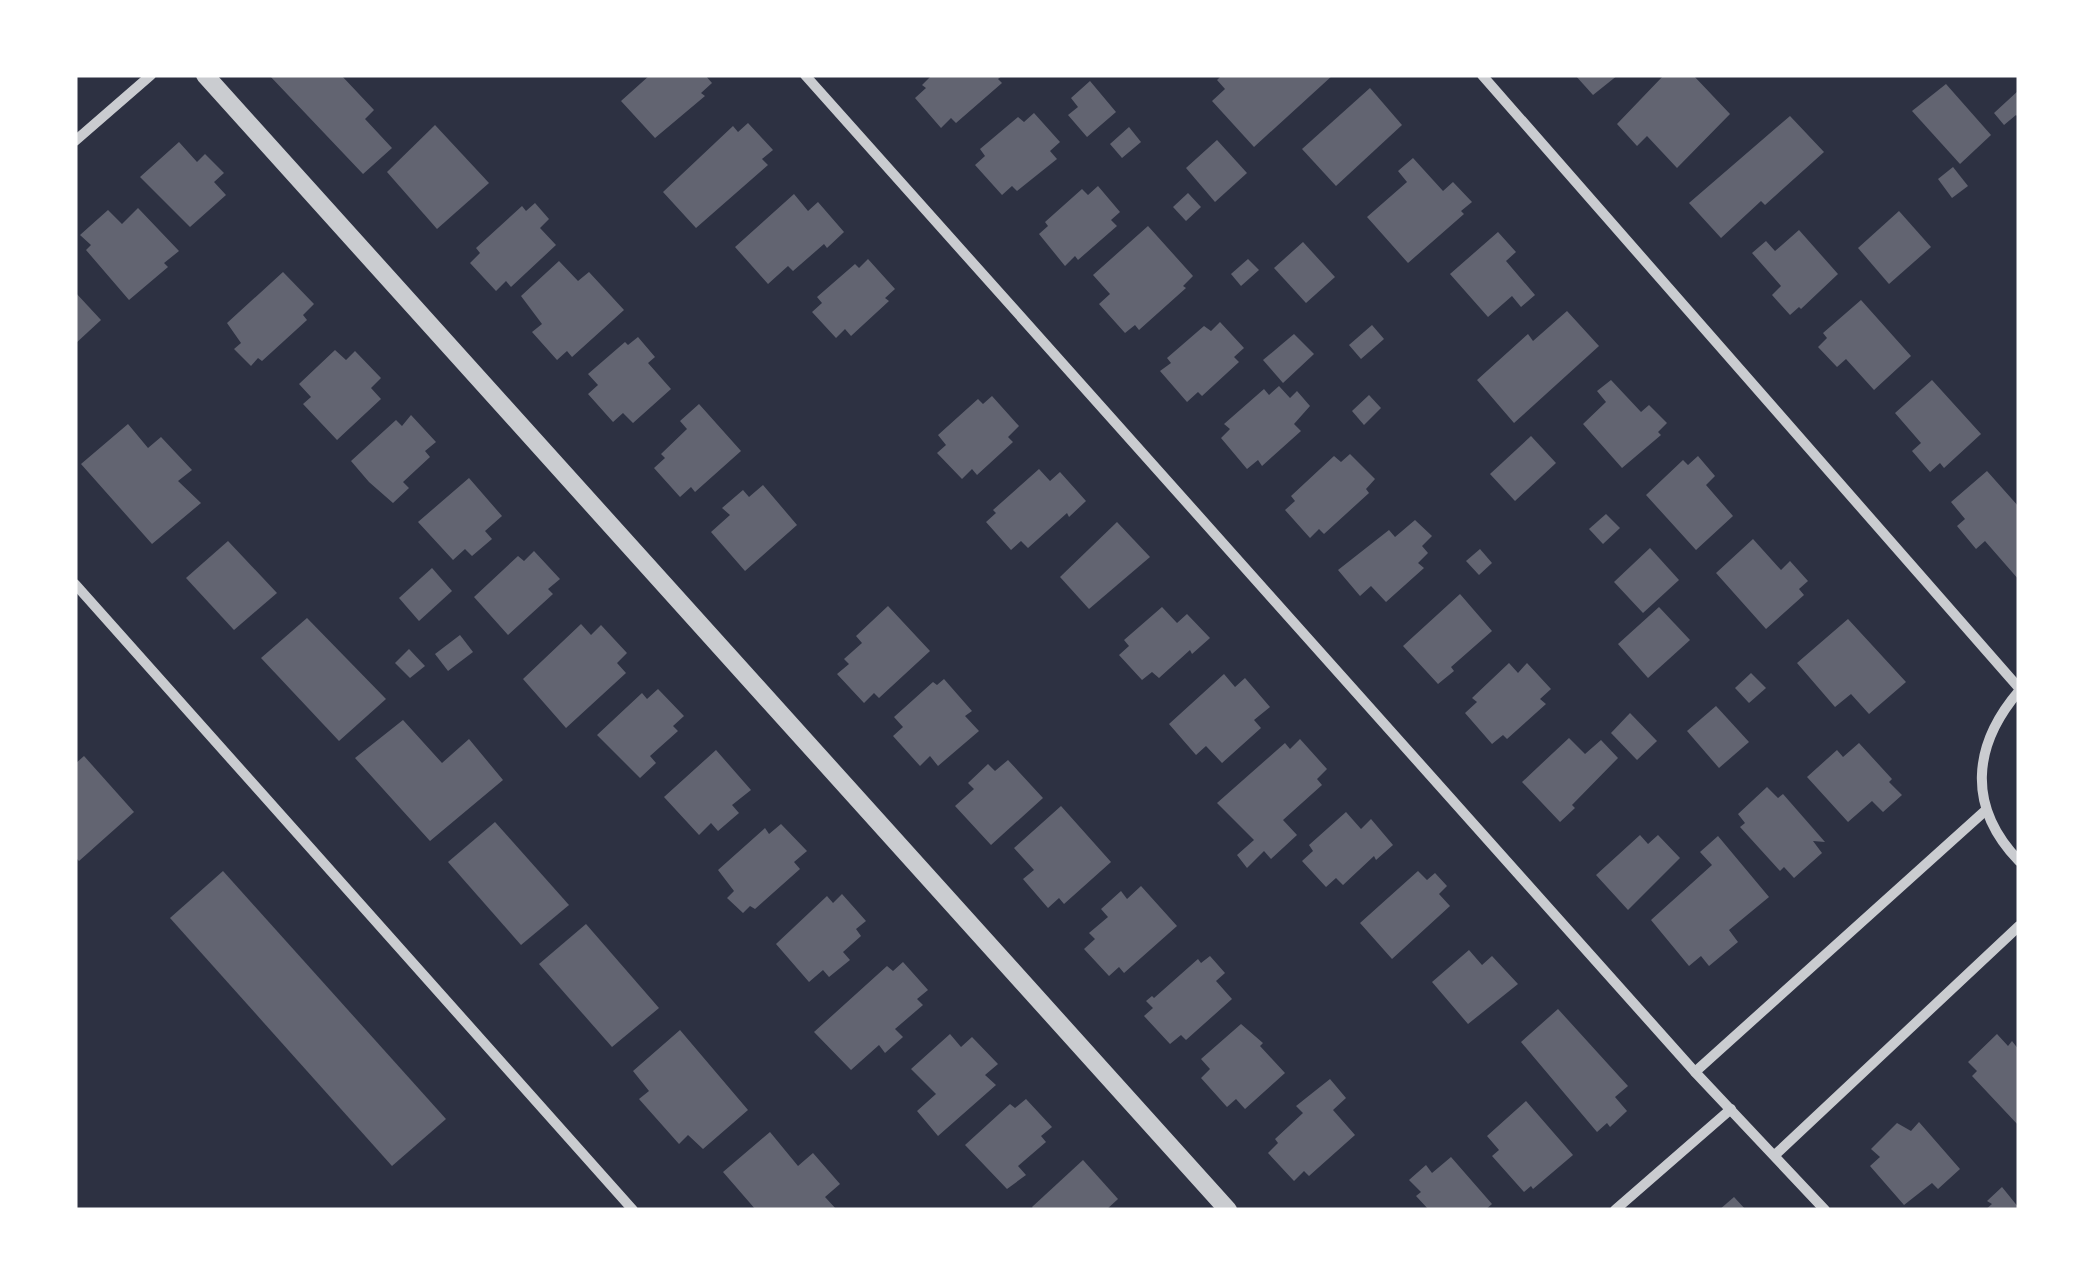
<svg xmlns="http://www.w3.org/2000/svg" width="2094" height="1285" font-family="Roboto,sans-serif">
  <style>
    .building { fill: #626471 }
    .lines { fill: none; stroke-linecap: round; stroke-linejoin: round }
    .minor { stroke: #caccd0; stroke-width: 10 }
    .tertiary { stroke: #caccd0; stroke-width: 18 }
  </style>
  <rect width="100%" height="100%" fill="#2d3142"/>
  <g class="building">
    <path d="M269 75H341L374 110 365 119 392 148 363 174Z"/>
    <path d="M650 75H705L712 83 701 93 705 96 655 138 621 101Z"/>
    <path d="M932 75H1003L998 79 1002 83 956 123 951 118 941 128 915 98 926 88 922 85Z"/>
    <path d="M1222 75H1333L1254 147 1212 101 1225 89 1217 80Z"/>
    <path d="M1575 75H1618L1593 95Z"/>
    <path d="M1664 75H1693L1730 114 1677 168 1647 136 1637 146 1617 124Z"/>
    <path d="M1090 81 1116 112 1087 137 1068 115 1078 107 1071 98Z"/>
    <path d="M1946 84 1991 135 1960 164 1912 111Z"/>
    <path d="M1370 88 1402 125 1336 186 1302 149Z"/>
    <path d="M2019 90V118L2016 115 2004 125 1994 113Z"/>
    <path d="M1034 113 1060 142 1050 151 1057 159 1017 191 1012 186 1002 195 975 165 985 156 980 149 1018 117 1024 122Z"/>
    <path d="M1790 116 1824 152 1765 205 1761 201 1721 238 1689 203Z"/>
    <path d="M748 123 773 150 762 159 768 165 696 228 663 192 733 126 738 132Z"/>
    <path d="M435 125 489 183 437 229 387 172Z"/>
    <path d="M1129 127 1141 142 1122 158 1110 144Z"/>
    <path d="M1217 140 1247 173 1215 202 1186 168Z"/>
    <path d="M179 142 197 162 205 154 224 173 214 182 226 195 190 227 140 177Z"/>
    <path d="M1413 158 1443 191 1453 182 1472 202 1461 211 1464 214 1408 263 1367 217 1407 182 1398 171Z"/>
    <path d="M1953 167 1968 186 1952 198 1938 179Z"/>
    <path d="M1098 186 1120 212 1111 220 1117 226 1078 260 1075 256 1065 266 1039 234 1048 226 1045 222 1082 189 1088 195Z"/>
    <path d="M1188 193 1201 207 1186 221 1173 207Z"/>
    <path d="M794 194 808 211 818 202 844 232 827 248 824 244 793 271 788 266 768 284 735 247Z"/>
    <path d="M535 203 549 219 540 228 556 245 511 287 506 281 496 291 470 263 480 253 476 248 522 206 526 211Z"/>
    <path d="M138 208 179 251 164 263 168 267 129 300 86 250 91 245 80 235 108 210 122 224Z"/>
    <path d="M1899 211 1931 247 1889 284 1858 248Z"/>
    <path d="M1148 226 1193 276 1183 286 1186 288 1139 330 1135 325 1125 333 1099 304 1110 294 1093 275Z"/>
    <path d="M1799 230 1838 274 1801 309 1799 307 1790 315 1772 295 1781 286 1752 253 1766 241 1775 251Z"/>
    <path d="M1498 232 1516 252 1506 261 1535 295 1521 307 1512 296 1488 317 1450 274Z"/>
    <path d="M1303 242 1335 277 1306 303 1274 268Z"/>
    <path d="M868 259 895 289 885 298 889 301 851 336 845 329 836 338 812 312 822 303 817 297 855 264 859 268Z"/>
    <path d="M1248 259 1259 270 1241 286 1231 274Z"/>
    <path d="M559 261 578 281 589 272 624 310 572 357 567 351 557 360 532 332 542 324 521 296Z"/>
    <path d="M283 272 314 304 303 315 307 320 262 361 258 358 251 366 234 349 241 343 227 323Z"/>
    <path d="M75 292 101 320 75 344Z"/>
    <path d="M1861 300 1911 356 1874 390 1846 359 1837 367 1818 347 1827 338 1823 333Z"/>
    <path d="M1567 311 1599 346 1514 423 1477 380 1528 334 1533 341Z"/>
    <path d="M1220 322 1244 348 1234 357 1239 362 1202 396 1198 392 1187 402 1160 371 1171 363 1167 358 1204 326 1211 331Z"/>
    <path d="M1372 325 1384 339 1361 359 1349 345Z"/>
    <path d="M1294 334 1314 354 1283 383 1263 360Z"/>
    <path d="M638 337 655 357 648 363 671 389 633 423 623 413 613 422 588 394 598 385 588 374 625 342 628 345Z"/>
    <path d="M335 350 346 360 355 351 381 378 371 388 381 399 337 440 303 404 311 397 299 384Z"/>
    <path d="M1611 380 1641 412 1649 405 1667 423 1658 432 1661 435 1622 468 1583 424 1606 402 1597 391Z"/>
    <path d="M1932 380 1981 434 1944 468 1940 463 1930 472 1912 451 1921 443 1895 413Z"/>
    <path d="M1279 386 1290 398 1297 391 1310 406 1294 424 1301 431 1262 466 1258 460 1247 469 1221 438 1230 429 1224 424 1264 389 1269 395Z"/>
    <path d="M1369 395 1381 408 1364 425 1352 411Z"/>
    <path d="M992 396 1019 426 1008 437 1013 442 977 475 972 469 962 479 937 453 946 445 938 435 978 399 983 404Z"/>
    <path d="M699 404 741 451 695 492 691 487 680 497 654 468 665 458 661 454 687 429 680 421Z"/>
    <path d="M411 415 436 442 425 451 430 457 403 482 409 488 393 503 369 482 351 461 396 420 402 426Z"/>
    <path d="M128 424 148 448 161 437 192 470 178 481 201 503 152 544 81 464Z"/>
    <path d="M1531 436 1556 463 1515 501 1490 474Z"/>
    <path d="M1350 454 1375 479 1366 489 1369 493 1324 534 1319 529 1310 538 1285 510 1295 501 1291 496 1334 456 1341 462Z"/>
    <path d="M1698 456 1715 476 1706 485 1733 516 1696 550 1646 495 1683 460 1688 465Z"/>
    <path d="M1039 469 1050 481 1060 472 1086 501 1069 517 1067 513 1028 548 1021 541 1011 550 986 522 996 513 993 510Z"/>
    <path d="M1987 471 2019 507V580L1985 541 1976 549 1957 526 1965 519 1951 502Z"/>
    <path d="M469 478 502 516 485 531 492 539 472 556 465 549 453 560 418 522Z"/>
    <path d="M763 485 797 525 745 571 711 532 730 515 722 508 743 490 749 497Z"/>
    <path d="M1606 514 1620 528 1603 544 1589 529Z"/>
    <path d="M1415 520 1432 536 1422 546 1428 553 1418 563 1424 568 1386 602 1371 586 1360 596 1338 570 1389 530 1395 537Z"/>
    <path d="M1117 522 1150 557 1089 609 1060 577Z"/>
    <path d="M1753 539 1781 570 1790 561 1808 581 1799 589 1804 595 1766 629 1716 573Z"/>
    <path d="M228 541 277 593 234 630 186 578Z"/>
    <path d="M1650 548 1679 580 1643 613 1614 582Z"/>
    <path d="M1480 549 1492 563 1479 575 1466 561Z"/>
    <path d="M534 551 560 579 548 589 553 594 508 635 474 597 518 556 524 561Z"/>
    <path d="M432 568 452 591 419 621 399 598Z"/>
    <path d="M1460 594 1492 631 1451 667 1454 671 1438 684 1403 646Z"/>
    <path d="M888 606 930 651 879 698 874 693 864 703 837 674 849 664 844 659 862 643 856 636Z"/>
    <path d="M1162 607 1177 623 1187 614 1210 638 1192 654 1190 650 1159 678 1152 672 1142 680 1119 655 1129 646 1124 640Z"/>
    <path d="M1659 607 1690 640 1648 678 1618 644Z"/>
    <path d="M307 618 386 699 339 741 261 658Z"/>
    <path d="M1848 619 1906 682 1869 714 1851 694 1835 707 1797 663Z"/>
    <path d="M581 624 591 635 601 625 627 653 617 663 626 673 566 728 523 679Z"/>
    <path d="M460 635 473 652 448 671 435 654Z"/>
    <path d="M409 649 425 666 410 678 395 663Z"/>
    <path d="M1509 663 1518 673 1527 663 1551 689 1540 699 1546 704 1507 739 1503 735 1492 744 1465 713 1477 702 1472 698Z"/>
    <path d="M1751 673 1766 688 1749 703 1735 688Z"/>
    <path d="M1224 674 1235 687 1245 678 1270 707 1254 720 1261 728 1222 763 1206 746 1196 755 1169 724Z"/>
    <path d="M944 679 972 711 965 716 979 731 938 766 930 756 920 766 893 736 903 727 894 717 933 682 937 685Z"/>
    <path d="M658 689 684 716 673 726 678 731 650 756 656 763 640 778 597 735 642 693 647 699Z"/>
    <path d="M1716 706 1749 742 1719 768 1687 731Z"/>
    <path d="M1630 713 1657 741 1637 760 1611 733Z"/>
    <path d="M403 720 442 763 469 739 503 780 430 841 355 758Z"/>
    <path d="M1569 738 1585 754 1601 740 1618 758 1572 805 1575 808 1560 822 1522 782Z"/>
    <path d="M1300 739 1327 769 1317 779 1322 785 1283 820 1297 835 1271 859 1264 851 1247 868 1237 855 1254 840 1217 803 1285 743 1290 749Z"/>
    <path d="M1859 743 1892 779 1889 782 1902 795 1883 812 1872 801 1848 822 1807 777 1837 750 1843 757Z"/>
    <path d="M716 750 751 790 732 805 739 813 718 831 711 823 699 835 664 797Z"/>
    <path d="M84 756 134 812 79 861 75 857V764Z"/>
    <path d="M1008 760 1043 798 991 845 955 806 974 789 968 783 988 764 995 771Z"/>
    <path d="M1767 787 1778 798 1783 794 1825 842 1813 841 1822 853 1794 878 1784 867 1780 871 1740 827 1745 823 1738 814Z"/>
    <path d="M1061 806 1111 862 1064 904 1059 898 1048 908 1023 879 1034 870 1014 848Z"/>
    <path d="M1346 812 1361 829 1371 819 1393 845 1376 860 1374 856 1343 885 1336 878 1326 887 1302 861 1313 851 1309 845Z"/>
    <path d="M495 822 569 905 521 945 448 862Z"/>
    <path d="M781 824 807 851 794 862 800 869 755 909 750 906 743 913 727 898 734 891 718 870 765 828 769 834Z"/>
    <path d="M1640 835 1648 844 1658 835 1680 858 1628 910 1596 875Z"/>
    <path d="M1718 836 1769 897 1729 930 1738 942 1709 966 1701 956 1689 966 1651 920 1712 865 1700 852Z"/>
    <path d="M223 871 446 1119 392 1166 170 918Z"/>
    <path d="M1418 871 1427 880 1435 873 1447 886 1439 894 1450 906 1392 959 1360 923Z"/>
    <path d="M1141 886 1177 926 1124 973 1119 967 1109 976 1084 949 1095 939 1089 933 1108 917 1101 909 1121 891 1127 899Z"/>
    <path d="M842 894 866 921 856 929 861 936 843 952 850 960 829 977 823 970 809 982 776 944 827 896 833 903Z"/>
    <path d="M586 924 659 1008 612 1047 539 964Z"/>
    <path d="M1469 950 1482 965 1492 956 1518 984 1468 1024 1432 982Z"/>
    <path d="M1210 956 1225 973 1216 981 1232 999 1186 1040 1181 1035 1170 1044 1144 1016 1153 1008 1146 1001 1152 996 1154 998 1198 959 1201 963Z"/>
    <path d="M903 962 928 990 917 999 923 1005 895 1029 903 1037 885 1053 879 1045 851 1070 814 1032 887 966 893 971Z"/>
    <path d="M1558 1009 1628 1086 1615 1097 1627 1111 1610 1127 1607 1123 1597 1132 1521 1042Z"/>
    <path d="M1241 1024 1263 1043 1260 1046 1285 1073 1245 1109 1236 1099 1227 1107 1201 1078 1210 1069 1201 1059Z"/>
    <path d="M680 1030 748 1110 703 1149 688 1135 679 1144 639 1099 649 1091 633 1071Z"/>
    <path d="M950 1034 961 1047 972 1037 998 1064 985 1075 996 1085 938 1136 917 1111 936 1094 911 1069Z"/>
    <path d="M1997 1034 2008 1046 2012 1041 2019 1050V1126L1972 1076 1977 1071 1968 1062Z"/>
    <path d="M1330 1079 1346 1098 1333 1110 1355 1135 1309 1176 1304 1171 1294 1181 1268 1153 1278 1143 1275 1139 1303 1113 1296 1106Z"/>
    <path d="M1026 1099 1052 1127 1041 1136 1046 1142 1018 1166 1026 1175 1007 1189 965 1145 1010 1104 1015 1108Z"/>
    <path d="M1526 1101 1573 1155 1533 1189 1531 1186 1524 1192 1492 1156 1499 1150 1487 1136Z"/>
    <path d="M1919 1122 1960 1169 1938 1189 1932 1183 1904 1205 1870 1166 1880 1157 1871 1149 1897 1123 1911 1131Z"/>
    <path d="M770 1132 798 1166 813 1153 840 1184 825 1197 837 1210H756L723 1172Z"/>
    <path d="M1451 1157 1492 1204 1485 1210H1429L1416 1196 1421 1192 1409 1180 1426 1165 1432 1173Z"/>
    <path d="M1083 1160 1118 1199 1106 1210H1034L1032 1207Z"/>
    <path d="M2002 1187 2019 1208V1210H1985L1992 1204 1987 1201Z"/>
    <path d="M1734 1197 1746 1210H1719Z"/>
  </g>
  <g class="lines">
    <g class="minor">
      <path d="M805 75 1695 1072 1825 1210"/>
      <path d="M1482 75 2019 688"/>
      <path d="M75 141 151 75"/>
      <path d="M75 584 633 1210"/>
      <path d="M2019 691C1972 746 1967 807 2019 861"/>
      <path d="M1695 1072 1986 810"/>
      <path d="M1776 1154 2019 926"/>
      <path d="M1615 1210 1731 1109"/>
    </g>
    <path class="tertiary" d="M205 75 1228 1210"/>
  </g>
  <rect width="2094" height="1285" fill="none" stroke="#ffffff" stroke-width="155"/>
</svg>
